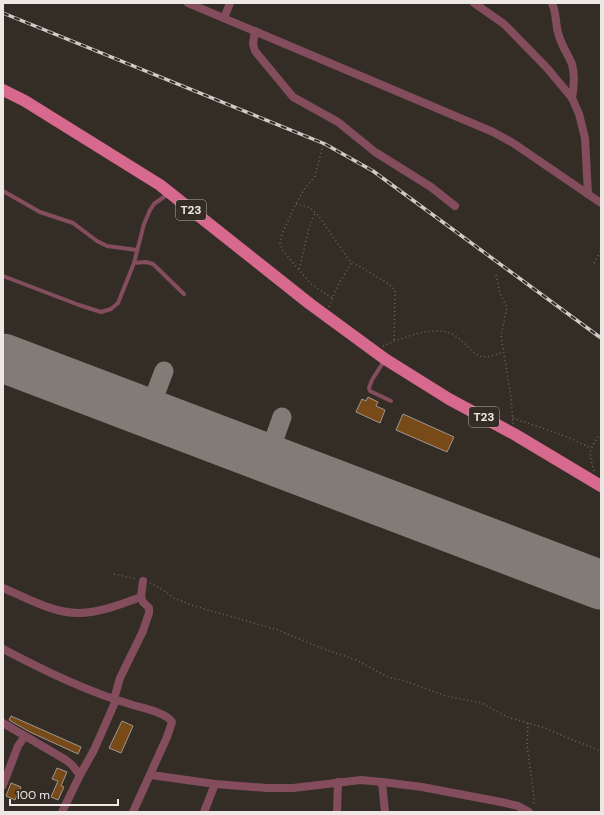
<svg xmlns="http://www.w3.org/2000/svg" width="604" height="815" font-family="'DM Sans',sans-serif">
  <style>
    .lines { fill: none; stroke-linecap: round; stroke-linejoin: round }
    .taxiway { stroke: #827c76; stroke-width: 19 }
    .runway { stroke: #827c76; stroke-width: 49 }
    .building { fill: #774a18; stroke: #a0978f }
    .path { stroke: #6d6761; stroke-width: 1.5; stroke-dasharray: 1 3; stroke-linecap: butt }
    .lane { stroke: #844d5e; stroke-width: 4 }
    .street { stroke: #844d5e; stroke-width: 8 }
    .primary { stroke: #d7688e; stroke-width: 12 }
    .rail-casing { stroke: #d1cbc7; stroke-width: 3.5 }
    .rail { stroke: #342d26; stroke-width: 2; stroke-dasharray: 6; stroke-linecap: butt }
    .labels { text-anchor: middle; stroke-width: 3; stroke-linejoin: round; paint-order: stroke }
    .shield { fill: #342d26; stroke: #b6b0ab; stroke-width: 1 }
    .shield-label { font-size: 12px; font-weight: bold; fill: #ede8e4 }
  </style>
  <rect width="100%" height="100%" fill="#342d26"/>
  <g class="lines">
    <g class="taxiway">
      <path d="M148 413 164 371"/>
      <path d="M267 459 282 417"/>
    </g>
    <path class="runway" d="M3 358 601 585"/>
  </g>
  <g class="building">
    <path d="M368 397 378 402 376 406 385 410 380 423 356 412 362 399 366 401Z"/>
    <path d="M403 414 454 437 447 452 396 430Z"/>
    <path d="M11 716 81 747 78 754 30 732 9 720Z"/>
    <path d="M122 721 133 726 121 753 109 748Z"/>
    <path d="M57 768 67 772 61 786 64 787 58 800 51 797 58 781 52 779Z"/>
    <path d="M11 783 21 787 15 800 6 796Z"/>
  </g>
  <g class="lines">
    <g class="path">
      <path d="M323 145 315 176 303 191 292 212 282 234 280 243 283 251 311 284 332 298"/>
      <path d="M296 204 310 208 318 215 349 260 389 284 395 290 394 341"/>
      <path d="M594 263 601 251"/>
      <path d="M299 269C305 250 306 231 315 213"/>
      <path d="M496 275 500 294 507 307 501 336 511 397 513 424"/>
      <path d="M329 307 339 283 352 262"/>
      <path d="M383 346C401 338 432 326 450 333 464 338 472 357 485 357 491 357 497 354 503 352"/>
      <path d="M513 418 565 436 591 448"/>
      <path d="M594 471C588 450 589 450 601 433"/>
      <path d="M114 574 136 579"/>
      <path d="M150 583 160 588 174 598 191 605 278 630 324 649 356 660 388 677 408 682 446 696 482 703 507 717 542 727 568 738 601 751"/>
      <path d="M528 723 527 745 534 798V806"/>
    </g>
    <g class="lane">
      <path d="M3 191 40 212 73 223 97 241 107 246 137 250"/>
      <path d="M134 263 146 262 153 264 184 294"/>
      <path d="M3 276 79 305 101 312 111 309 118 303 134 263 144 224 150 210 154 204 168 194"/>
      <path d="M384 361 372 380 369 388 370 391 391 401"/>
    </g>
    <g class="street">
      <path d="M188 3 493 132 513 143 601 203"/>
      <path d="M474 3 504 24 547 68 572 98 579 114 585 138 588 194"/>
      <path d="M552 3C557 14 555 25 559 36 562 46 568 55 572 64 575 75 574 87 572 98"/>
      <path d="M224 18 230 3"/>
      <path d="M255 31 253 44 255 51 293 97 338 122 375 152 431 187 455 206"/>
      <path d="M3 588C27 598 52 613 79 613 99 613 122 604 141 597"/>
      <path d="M3 649C45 671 88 692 133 705 143 708 167 713 172 722L167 737 133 812"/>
      <path d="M114 699 120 678 143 631 149 613V608L143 602 141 597 143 581"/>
      <path d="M3 723 66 760 72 765 80 775"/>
      <path d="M151 775 215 784 267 788H293L361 780 382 782 422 787 501 802 518 806 529 812"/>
      <path d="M382 782 385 812"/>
      <path d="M3 785 18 746 25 736"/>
      <path d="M62 812 80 775 94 750 116 700"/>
      <path d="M204 812 215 784"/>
      <path d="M337 812 338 782"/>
    </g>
    <path class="primary" d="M3 90 25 101 160 185 310 304 385 359 449 399 514 434 601 486"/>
    <g class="rail-casing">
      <path id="rail" d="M3 13 325 144 373 171 601 338"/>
    </g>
    <use href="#rail" class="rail"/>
  </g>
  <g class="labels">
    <g class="shield">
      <rect x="176" y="200" width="30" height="20" rx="3"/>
      <rect x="469" y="407" width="30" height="20" rx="3"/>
    </g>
    <g class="shield-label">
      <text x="191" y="214">T23</text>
      <text x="484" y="421">T23</text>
    </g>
  </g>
  <rect width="604" height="815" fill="none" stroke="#ede8e4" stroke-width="8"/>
  <path d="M10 799v6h108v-6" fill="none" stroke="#ede8e4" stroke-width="2"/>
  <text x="16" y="799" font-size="12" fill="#ede8e4" stroke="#342d26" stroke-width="3" paint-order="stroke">100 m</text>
</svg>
